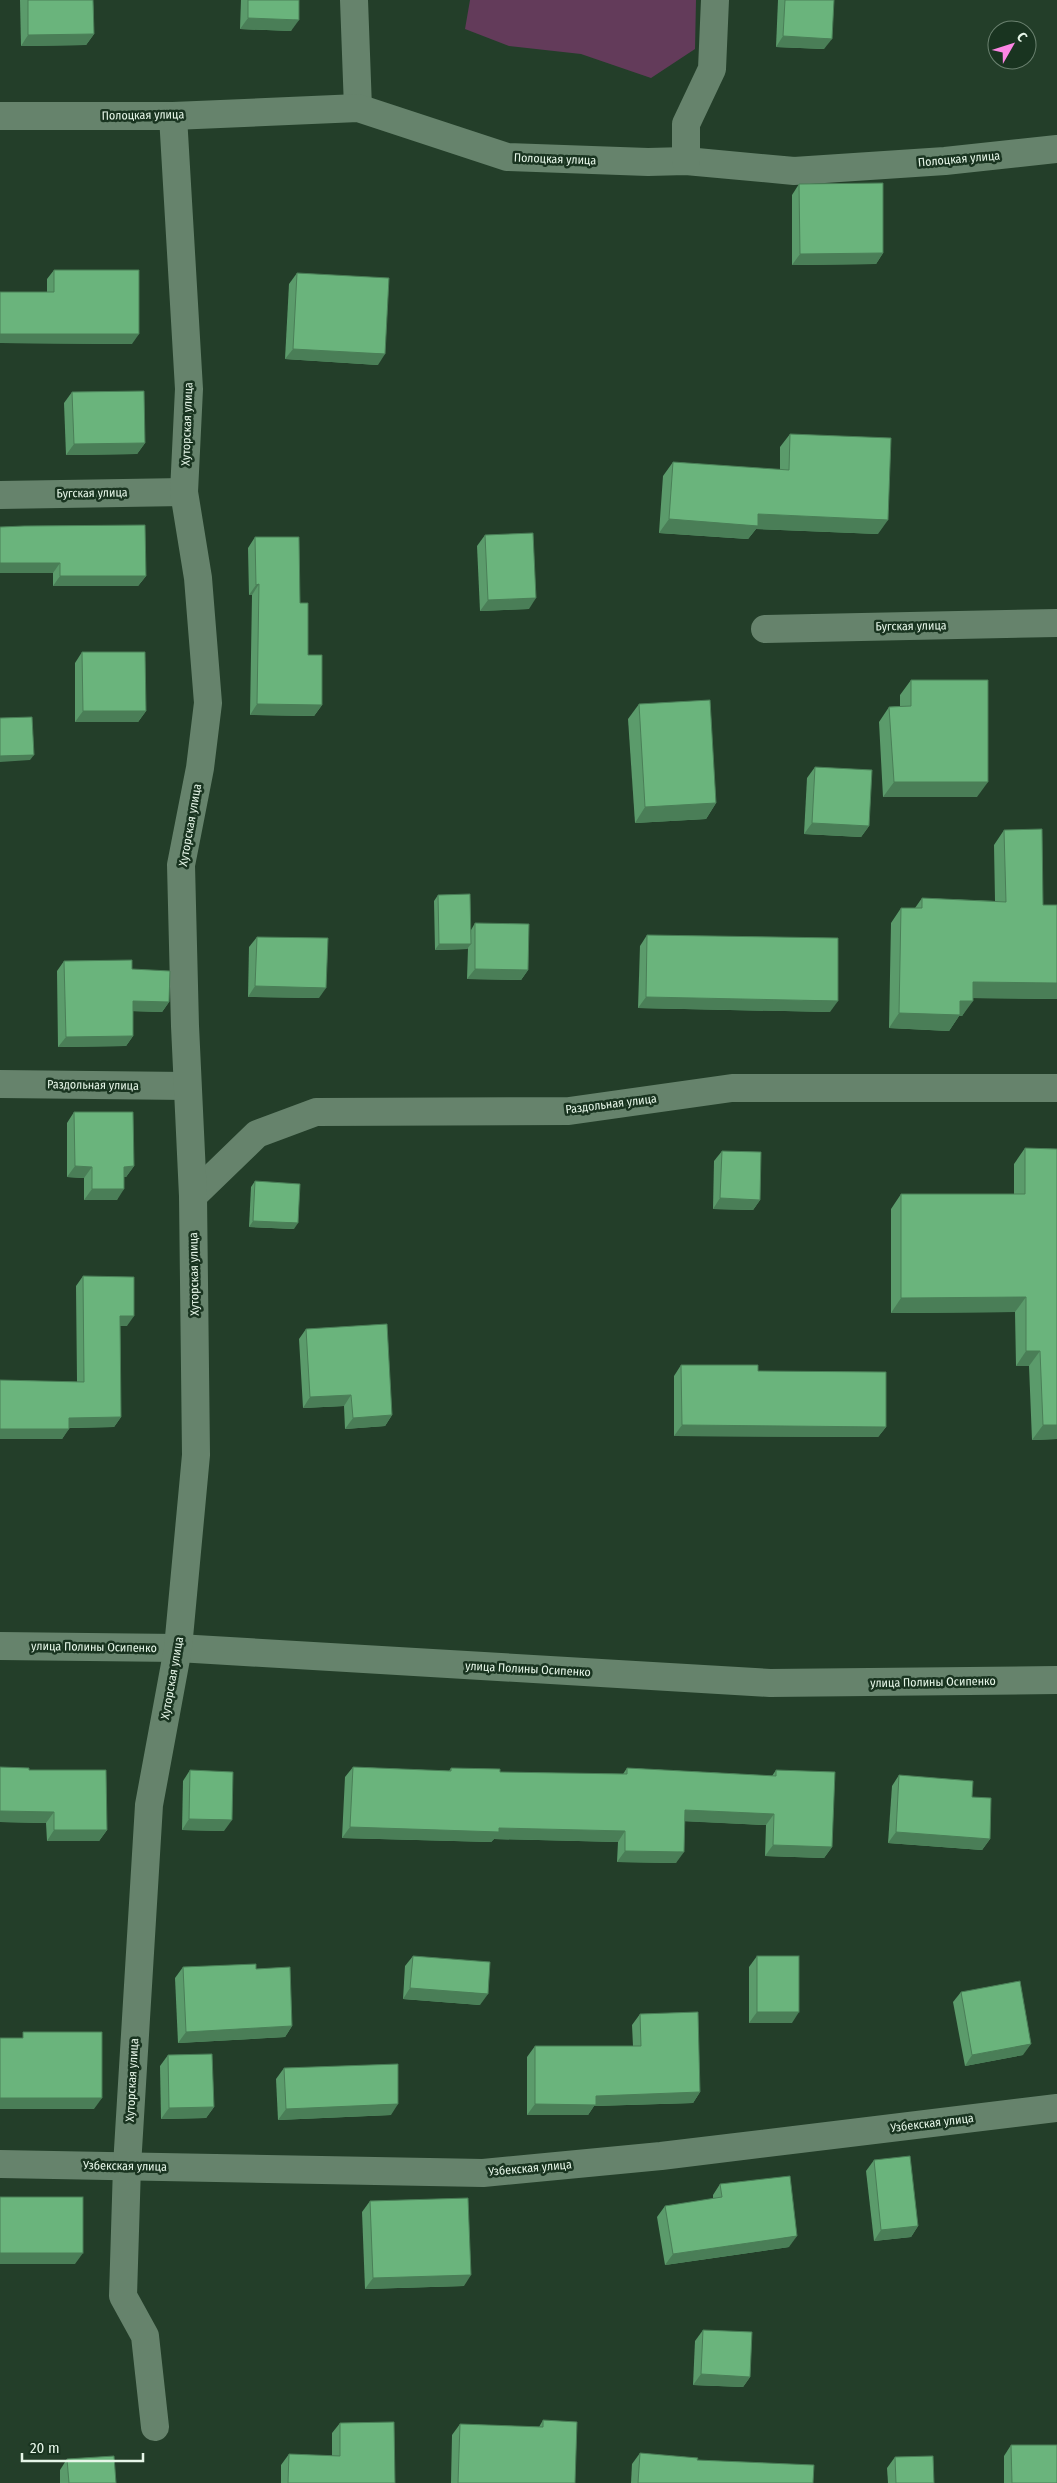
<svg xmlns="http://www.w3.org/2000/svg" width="1057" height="2483" font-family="'Fira Sans Condensed',sans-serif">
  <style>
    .green { fill: #633b5a }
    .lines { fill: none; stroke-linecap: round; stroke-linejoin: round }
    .minor { stroke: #66836c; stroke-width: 28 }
    .wall { fill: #5b9b6b }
    .shaded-wall { fill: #4a7e57 }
    .building { fill: #6ab47c; stroke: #4a7e57 }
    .labels { text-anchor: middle; stroke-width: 5; stroke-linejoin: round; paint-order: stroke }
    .street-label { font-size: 12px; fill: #e6f6e8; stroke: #193420 }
  </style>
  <rect width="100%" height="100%" fill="#233e29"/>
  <path class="green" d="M470 0H696L695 49 651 78 581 54 509 46 465 29Z"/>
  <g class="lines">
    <g class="minor">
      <path d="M354 0 358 108"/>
      <path d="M0 116H173L358 108 507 157 648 162 686 161 794 171 945 161 1057 149"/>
      <path d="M686 161V124L712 69 715 0"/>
      <path d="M0 495 184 492"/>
      <path d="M765 629 1057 623"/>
      <path d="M0 1084 187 1086"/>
      <path d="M193 1196 257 1134 316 1112 569 1111 732 1088H1057"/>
      <path d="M0 1646 178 1648 770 1683 1057 1680"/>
      <path d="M0 2164 483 2173 661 2156 1057 2108"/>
      <path d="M155 2427 145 2336 123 2296 127 2166 149 1805 178 1648 196 1455 193 1196 185 1026 181 865 200 768 208 703 198 578 184 492 189 389 173 116"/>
    </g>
  </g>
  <g class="wall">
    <path d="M20 0H93L94 34 86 45 21 46Z"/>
    <path d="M241 0H299L291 31 240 29Z"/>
    <path d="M778 0H834L824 49 776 47Z"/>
    <path d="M799 184 883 253 876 264 792 265V195Z"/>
    <path d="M54 270 132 344 0 343V292H47V279Z"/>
    <path d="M297 273 378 365 285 359 289 284Z"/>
    <path d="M72 392 145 443 137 454 66 455 64 403Z"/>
    <path d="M790 434 878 534 756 529 748 539 659 533 663 476 673 462 780 470V447Z"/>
    <path d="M0 527 146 576 138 586H53V573H0Z"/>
    <path d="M485 535 529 609 480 611 477 546Z"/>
    <path d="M255 537 300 603 308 655 322 705 314 716 250 715 252 595H249L248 548Z"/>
    <path d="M82 652 146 711 138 722H75V663Z"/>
    <path d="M911 680 977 797H883L879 722 889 707 900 706V695Z"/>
    <path d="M639 704 716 803 706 819 635 823 628 719Z"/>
    <path d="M815 767 869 826 861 837 804 834 807 778Z"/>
    <path d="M1004 830 1043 905 1057 999 973 998 962 1016H959L949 1031 889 1028 891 923 901 908H915L922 898 995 901 994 845Z"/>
    <path d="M438 895 471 930 475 923 528 970 521 980 467 979 468 948 467 949 435 950 434 901Z"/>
    <path d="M647 935 830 1012 638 1008 640 946Z"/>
    <path d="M257 937 319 998 248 997 249 947Z"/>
    <path d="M64 961 132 969 169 1002 162 1012 133 1011V1036L126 1046 58 1047 57 971Z"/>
    <path d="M74 1112 134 1166 126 1177H124L117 1200H84V1178L67 1177V1123Z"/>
    <path d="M1025 1148 1057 1149V1439L1032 1440 1029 1366H1016L1015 1312 891 1313V1209L901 1194H1014V1164Z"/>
    <path d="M722 1151 760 1200 753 1210 713 1209 714 1161Z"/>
    <path d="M255 1181 294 1229 249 1227 251 1187Z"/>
    <path d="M83 1276 127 1326H120L121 1417 114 1427 69 1428 62 1439H0V1380L77 1382 76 1286Z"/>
    <path d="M306 1329 392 1415 385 1426 345 1429 344 1406 303 1408 299 1339Z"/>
    <path d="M681 1365 758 1371 886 1427 878 1437 674 1436V1376Z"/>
    <path d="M0 1767 107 1830 99 1841H47L46 1823 0 1822Z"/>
    <path d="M353 1767 449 1771 451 1768 500 1772 623 1774 627 1768 772 1776 776 1770 832 1847 824 1858 765 1856 766 1825 685 1821 676 1863 617 1862 618 1842 494 1839 491 1842 342 1838 345 1777Z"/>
    <path d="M190 1770 224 1831 182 1830 183 1781Z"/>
    <path d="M899 1775 972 1797 990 1839 982 1850 888 1843 892 1786Z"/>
    <path d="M413 1956 480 2005 403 1999 405 1966Z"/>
    <path d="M757 1956 792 2023H749V1967Z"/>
    <path d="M183 1967 292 2026 285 2037 178 2043 175 1978Z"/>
    <path d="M961 1992 1023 2055 965 2066 953 2002Z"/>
    <path d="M640 2014 700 2092 693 2103 594 2106 588 2115H527V2057L535 2046H633L632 2025Z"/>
    <path d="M168 2055 214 2107 206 2118 161 2119 160 2066Z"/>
    <path d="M284 2068 391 2115 278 2120 276 2079Z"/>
    <path d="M874 2160 918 2226 911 2237 874 2241 866 2171Z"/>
    <path d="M720 2184 789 2247 665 2265 657 2217 665 2206 713 2199V2195Z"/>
    <path d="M370 2201 464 2286 365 2289 362 2212Z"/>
    <path d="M703 2330 750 2377 743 2387 693 2385 695 2341Z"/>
    <path d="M543 2420 575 2483H451L452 2435 460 2424 539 2427Z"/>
    <path d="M340 2423 395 2483H281V2465L289 2454 332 2456V2433Z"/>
    <path d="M1011 2445 1057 2483H1004V2456Z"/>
    <path d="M640 2453 697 2460 813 2483H631L632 2464Z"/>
    <path d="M895 2457 934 2483H888L887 2468Z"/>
    <path d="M67 2459 116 2483H60V2470Z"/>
  </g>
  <g class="shaded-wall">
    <path d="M248 18 299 20 291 31 240 29Z"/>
    <path d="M94 34 86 45 21 46 28 35Z"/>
    <path d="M783 36 832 39 824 49 776 47Z"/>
    <path d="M883 253 876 264 792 265 800 254Z"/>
    <path d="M0 334H139L132 344 0 343Z"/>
    <path d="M293 349 385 354 378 365 285 359Z"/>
    <path d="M145 443 137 454 66 455 74 444Z"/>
    <path d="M758 514 888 520 878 534 756 529 748 539 659 533 669 519Z"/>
    <path d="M0 563H60L53 573H0Z"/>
    <path d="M60 576H146L138 586H53Z"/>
    <path d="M259 584 252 595H249L256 585Z"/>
    <path d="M536 598 529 609 480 611 488 600Z"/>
    <path d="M257 704 322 705 314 716 250 715Z"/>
    <path d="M83 711H146L138 722H75Z"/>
    <path d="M34 755 30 760 0 762V756Z"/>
    <path d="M894 782H988L977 797H883Z"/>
    <path d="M716 803 706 819 635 823 645 807Z"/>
    <path d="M812 823 869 826 861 837 804 834Z"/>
    <path d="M439 944H471L467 949 435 950Z"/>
    <path d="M475 969 528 970 521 980 467 979Z"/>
    <path d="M973 982 1057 983V999L963 998Z"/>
    <path d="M255 986 326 988 319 998 248 997Z"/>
    <path d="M646 997 838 1001 830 1012 638 1008Z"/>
    <path d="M133 1001 169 1002 162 1012 126 1011Z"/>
    <path d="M960 1001H973L962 1016H959L949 1031 889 1028 899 1013Z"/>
    <path d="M133 1036 126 1046 58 1047 66 1037Z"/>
    <path d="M75 1166 92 1167 84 1178 67 1177Z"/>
    <path d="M134 1166 126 1177H117L124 1167Z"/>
    <path d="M92 1189H124L117 1200H84Z"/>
    <path d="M720 1198 760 1200 753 1210 713 1209Z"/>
    <path d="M253 1221 298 1223 294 1229 249 1227Z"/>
    <path d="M1026 1297 1015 1312 891 1313 901 1298Z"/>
    <path d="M120 1316H134L127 1326H113Z"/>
    <path d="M1026 1351H1040L1029 1366H1016Z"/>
    <path d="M351 1395 344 1406 303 1408 310 1397Z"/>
    <path d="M392 1415 385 1426 345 1429 353 1418Z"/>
    <path d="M121 1417 114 1427 62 1428 69 1418Z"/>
    <path d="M682 1425 886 1427 878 1437 674 1436Z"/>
    <path d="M1043 1425H1057V1439L1032 1440Z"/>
    <path d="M0 1429H69L62 1439H0Z"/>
    <path d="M685 1810 774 1814 766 1825 678 1821Z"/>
    <path d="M0 1811 54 1812 46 1823 0 1822Z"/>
    <path d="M189 1819 232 1820 224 1831 182 1830Z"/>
    <path d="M350 1827 499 1828 625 1831 618 1842 494 1839 491 1842 342 1838Z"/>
    <path d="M54 1830H107L99 1841H47Z"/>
    <path d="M896 1832 990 1839 982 1850 888 1843Z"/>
    <path d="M773 1845 832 1847 824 1858 765 1856Z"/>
    <path d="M625 1851 684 1852 676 1863 617 1862Z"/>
    <path d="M410 1988 488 1994 480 2005 403 1999Z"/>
    <path d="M757 2012H799L792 2023H749Z"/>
    <path d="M292 2026 285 2037 178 2043 186 2032Z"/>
    <path d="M1031 2044 1023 2055 965 2066 972 2055Z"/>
    <path d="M700 2092 693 2103 594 2106 588 2115H527L535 2104 596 2096Z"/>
    <path d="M0 2098H102L94 2109H0Z"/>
    <path d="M398 2104 391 2115 278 2120 286 2109Z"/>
    <path d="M214 2107 206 2118 161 2119 169 2108Z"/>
    <path d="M918 2226 911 2237 874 2241 881 2230Z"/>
    <path d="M797 2236 789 2247 665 2265 673 2254Z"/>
    <path d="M0 2253H83L75 2264H0Z"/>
    <path d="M471 2275 464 2286 365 2289 373 2278Z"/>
    <path d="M701 2374 750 2377 743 2387 693 2385Z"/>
  </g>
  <g class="building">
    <path d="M28 0H93L94 34 28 35Z"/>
    <path d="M248 0H299V20L248 18Z"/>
    <path d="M785 0H834L832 39 783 36Z"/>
    <path d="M883 183V253L800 254 799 184Z"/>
    <path d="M54 270H139V334H0V292H54Z"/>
    <path d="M297 273 389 278 385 354 293 349Z"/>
    <path d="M144 391 145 443 74 444 72 392Z"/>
    <path d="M790 434 891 438 888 520 758 514V526L669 519 673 462 789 470Z"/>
    <path d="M145 525 146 576H60V563H0V527L24 526Z"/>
    <path d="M533 533 536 598 488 600 485 535Z"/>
    <path d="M255 537H299L300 603H308V655H322V705L257 704 259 584 256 585Z"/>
    <path d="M82 652H145L146 711H83Z"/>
    <path d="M911 680H988V782H894L889 707 911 706Z"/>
    <path d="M710 700 716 803 645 807 639 704Z"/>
    <path d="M32 717 34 755 0 756V718Z"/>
    <path d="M815 767 872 770 869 826 812 823Z"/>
    <path d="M1042 829 1043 905H1057V983L973 982V1001H960V1015L899 1013 901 908H922V898L1006 902 1004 830Z"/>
    <path d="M470 894 471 944H439L438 895Z"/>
    <path d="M475 923 529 924 528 970 475 969Z"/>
    <path d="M647 935 838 938V1001L646 997Z"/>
    <path d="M257 937 328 938 326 988 255 986Z"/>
    <path d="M132 960V969L170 971 169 1002 133 1001V1036L66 1037 64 961Z"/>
    <path d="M74 1112H133L134 1166 124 1167V1189H92V1167L75 1166Z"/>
    <path d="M1025 1148 1057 1149V1425H1043L1040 1351H1026V1297L901 1298V1194H1025Z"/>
    <path d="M722 1151 761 1152 760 1200 720 1198Z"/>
    <path d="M255 1181 300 1184 298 1223 253 1221Z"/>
    <path d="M83 1276 134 1277V1316H120L121 1417 69 1418V1429H0V1380L84 1382Z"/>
    <path d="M387 1324 392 1415 353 1418 351 1395 310 1397 306 1329Z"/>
    <path d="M681 1365H758V1371L886 1372V1427L682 1425Z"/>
    <path d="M0 1767 29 1768V1770H106L107 1830H54V1812L0 1811Z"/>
    <path d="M353 1767 451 1771V1768L500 1769V1772L627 1774V1768L776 1776V1770L835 1772 832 1847 773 1845 774 1814 685 1810 684 1852 625 1851V1831L499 1828V1832L350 1827Z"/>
    <path d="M190 1770 233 1772 232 1820 189 1819Z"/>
    <path d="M899 1775 973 1781 972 1797 991 1798 990 1839 896 1832Z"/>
    <path d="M413 1956 490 1962 488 1994 410 1988Z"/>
    <rect x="757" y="1956" width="42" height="56"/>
    <path d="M256 1964V1969L290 1967 292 2026 186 2032 183 1967Z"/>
    <path d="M1020 1981 1031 2044 972 2055 961 1992Z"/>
    <path d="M698 2012 700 2092 596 2096V2105L535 2104V2046H641L640 2014Z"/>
    <path d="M23 2032H102V2098H0V2038H23Z"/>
    <path d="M212 2054 214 2107 169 2108 168 2055Z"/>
    <path d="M398 2064V2104L286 2109 284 2068Z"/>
    <path d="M910 2156 918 2226 881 2230 874 2160Z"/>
    <path d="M790 2176 797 2236 673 2254 665 2206 722 2197 720 2184Z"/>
    <rect x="0" y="2197" width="83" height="56"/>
    <path d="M468 2198 471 2275 373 2278 370 2201Z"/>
    <path d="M703 2330 752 2332 750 2377 701 2374Z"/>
    <path d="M543 2420 577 2422 575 2483H458L460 2424 543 2427Z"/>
    <path d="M394 2422 395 2483H288L289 2454 340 2456V2423Z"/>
    <path d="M1011 2445H1057V2483H1012Z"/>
    <path d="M640 2453 698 2458 697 2460 814 2465 813 2483H638Z"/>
    <path d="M114 2456 116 2483H69L67 2459Z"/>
    <path d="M933 2456 934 2483H896L895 2457Z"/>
  </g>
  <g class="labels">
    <g class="street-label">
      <text transform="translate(143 115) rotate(-1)" y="4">Полоцкая улица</text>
      <text transform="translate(555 159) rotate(2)" y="4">Полоцкая улица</text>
      <text transform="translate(959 159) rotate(-5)" y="4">Полоцкая улица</text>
      <text transform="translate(187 424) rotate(-88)" y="4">Хуторская улица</text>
      <text transform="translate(92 493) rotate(-1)" y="4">Бугская улица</text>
      <text transform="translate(911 626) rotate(-1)" y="4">Бугская улица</text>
      <text transform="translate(190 825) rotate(-80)" y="4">Хуторская улица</text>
      <text transform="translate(93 1085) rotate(1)" y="4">Раздольная улица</text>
      <text transform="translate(611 1104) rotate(-7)" y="4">Раздольная улица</text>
      <text transform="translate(194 1274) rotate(-91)" y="4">Хуторская улица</text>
      <text transform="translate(94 1647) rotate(1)" y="4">улица Полины Осипенко</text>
      <text transform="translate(528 1669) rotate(3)" y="4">улица Полины Осипенко</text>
      <text transform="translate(172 1678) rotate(-80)" y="4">Хуторская улица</text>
      <text transform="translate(933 1682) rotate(-1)" y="4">улица Полины Осипенко</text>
      <text transform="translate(132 2080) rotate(-87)" y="4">Хуторская улица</text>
      <text transform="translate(932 2123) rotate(-7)" y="4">Узбекская улица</text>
      <text transform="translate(125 2166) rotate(1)" y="4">Узбекская улица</text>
      <text transform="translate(530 2168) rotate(-5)" y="4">Узбекская улица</text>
    </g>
  </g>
  <g transform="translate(1012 45) rotate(51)"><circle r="24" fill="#193420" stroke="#6b8270"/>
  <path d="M0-4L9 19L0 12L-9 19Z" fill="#fc86e4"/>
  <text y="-8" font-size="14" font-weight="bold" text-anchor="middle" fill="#e6f6e8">С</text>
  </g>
  <path d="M22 2453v8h121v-8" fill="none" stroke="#e6f6e8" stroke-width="2.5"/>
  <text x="30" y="2453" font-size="15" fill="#e6f6e8" stroke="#193420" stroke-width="4" paint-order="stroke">20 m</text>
</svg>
